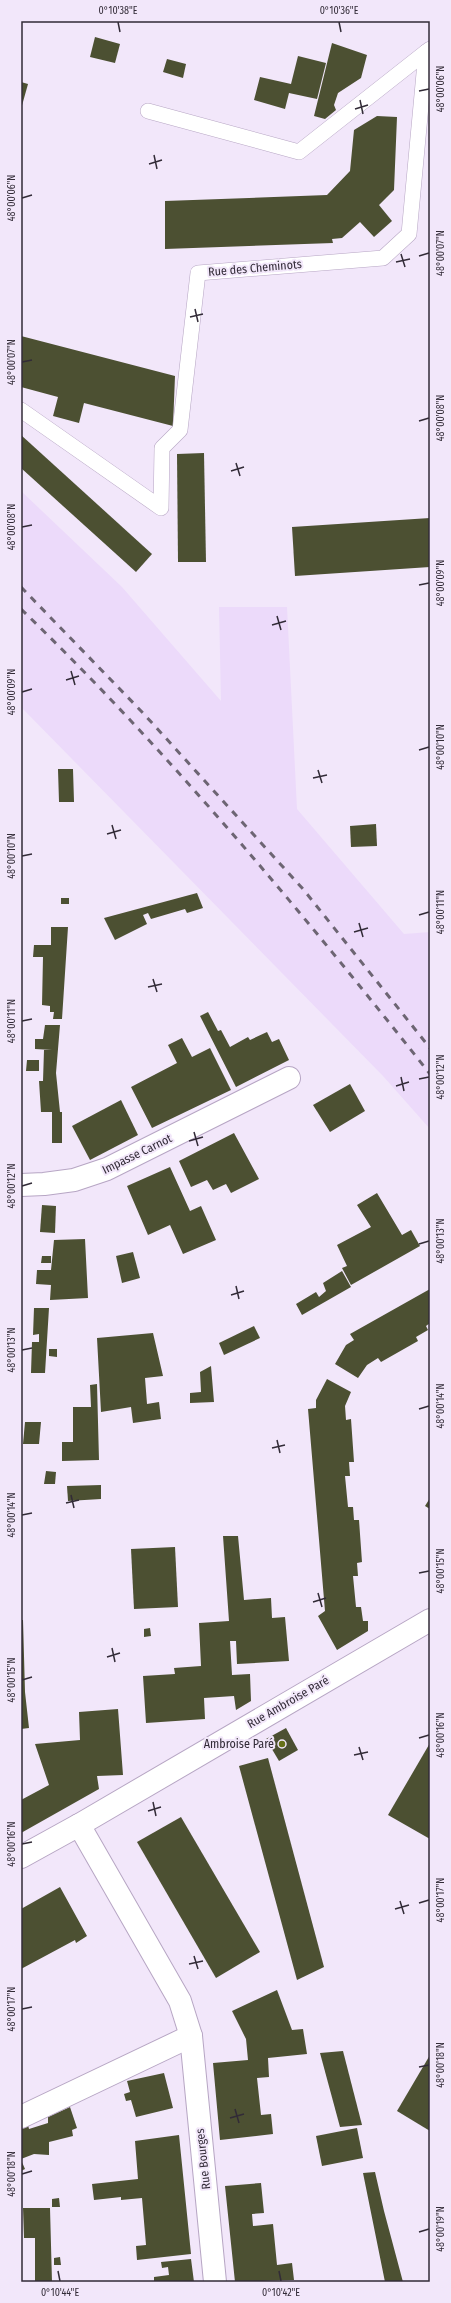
<svg xmlns="http://www.w3.org/2000/svg" width="451" height="2303" font-family="'Fira Sans Condensed',sans-serif">
  <style>
    .built { fill: #ecdafa }
    .building { fill: #4c5032 }
    .lines { fill: none; stroke-linecap: round; stroke-linejoin: round }
    .service-casing { stroke: #b7a6c4; stroke-width: 16 }
    .minor-casing { stroke: #b7a6c4; stroke-width: 24 }
    .service { stroke: #fff; stroke-width: 15 }
    .minor { stroke: #fff; stroke-width: 22 }
    .rail { stroke: #6d6573; stroke-width: 3; stroke-dasharray: 7 7; stroke-linecap: butt }
    .ticks { fill: none; stroke: #322b37; stroke-width: 1.5 }
    .poi-dot { fill: #667018; stroke: #f2e7fa; stroke-width: 1.5 }
    .labels { text-anchor: middle; stroke-width: 4; stroke-linejoin: round; paint-order: stroke }
    .street-label { font-size: 12px; fill: #322b37; stroke: #f2e7fa }
    .poi-label { font-size: 12px; fill: #322b37; stroke: #f2e7fa; text-anchor: end }
    .neatline { fill: none; stroke: #322b37; stroke-width: 1.5 }
    .ticks-label { font-size: 10px; text-anchor: middle; fill: #322b37 }
  </style>
  <rect width="100%" height="100%" fill="#f2e7fa"/>
  <path class="built" d="M21 491 122 587 221 701 219 607H287L297 809 404 934 430 932V1129L383 1076 21 707Z"/>
  <g class="building">
    <path d="M95 37 120 44 115 63 90 57Z"/>
    <path d="M332 43 367 55 361 78 338 93 334 105 336 110 325 119 314 116Z"/>
    <path d="M298 56 326 63 317 99 289 93 285 109 254 100 260 77 291 84Z"/>
    <path d="M167 59 186 64 183 78 163 72Z"/>
    <path d="M21 82 28 84 21 109Z"/>
    <path d="M377 116 397 117 394 190 379 205 392 221 374 237 360 222 342 238 332 239 333 243 165 249V201L327 195 350 171 354 130Z"/>
    <path d="M21 336 175 376 173 426 84 403 79 423 53 416 58 397 21 387Z"/>
    <path d="M21 435 152 554 136 572 21 468Z"/>
    <path d="M204 453 206 562H178L177 454Z"/>
    <path d="M430 518V567L295 576 292 527Z"/>
    <path d="M58 769H73L74 802H59Z"/>
    <path d="M376 824 377 846 351 847 350 826Z"/>
    <path d="M197 893 203 908 187 913 185 909 151 919 148 913 143 915 147 924 115 940 104 918Z"/>
    <rect x="61" y="898" width="8" height="6"/>
    <path d="M51 927H68L62 1019H53L54 1012H50V1006L42 1005 43 957H33L34 945H51Z"/>
    <path d="M208 1012 218 1031 221 1030 230 1047 248 1037 250 1040 267 1032 272 1042 279 1039 289 1060 236 1087 200 1016Z"/>
    <path d="M45 1025H60L56 1073 60 1112H62V1143H52V1112H41L39 1081H43L44 1050H52L35 1049V1039H43Z"/>
    <path d="M182 1038 192 1057 210 1048 231 1090 152 1128 131 1087 177 1063 168 1045Z"/>
    <path d="M27 1060H39V1071H26Z"/>
    <path d="M350 1084 365 1111 330 1132 313 1105Z"/>
    <path d="M121 1100 138 1135 90 1160 72 1126Z"/>
    <path d="M234 1133 259 1179 231 1193 226 1184 213 1190 207 1180 191 1187 179 1161Z"/>
    <path d="M170 1167 190 1211 201 1206 216 1240 183 1254 170 1225 148 1235 127 1186Z"/>
    <path d="M377 1193 402 1235 411 1230 420 1246 351 1285 342 1268 347 1266 337 1245 371 1227 357 1205Z"/>
    <path d="M42 1205 56 1206 55 1233 40 1232Z"/>
    <path d="M85 1239 88 1298 50 1300 51 1285 36 1284 37 1270H51L54 1240Z"/>
    <path d="M133 1252 140 1278 122 1283 116 1256Z"/>
    <path d="M42 1256H51V1263H41Z"/>
    <path d="M342 1271 351 1287 302 1315 296 1304 316 1292 319 1297 326 1291 323 1283Z"/>
    <path d="M430 1289V1323L426 1326 428 1330 416 1337 418 1341 381 1362 378 1358 367 1365 358 1378 335 1364 346 1345 354 1340 350 1334Z"/>
    <path d="M34 1308H49L45 1373H31L32 1342H39V1334L33 1335Z"/>
    <path d="M254 1326 260 1338 224 1355 219 1343Z"/>
    <path d="M153 1333 163 1376 145 1378 147 1404 159 1402 161 1419 133 1423 131 1407 101 1412 97 1338Z"/>
    <path d="M49 1349H57V1357L49 1356Z"/>
    <path d="M211 1366 214 1402 190 1403V1393L201 1392 200 1372Z"/>
    <path d="M327 1379 351 1392 345 1406 346 1420 351 1419 354 1462H349L350 1476H345L348 1507H353L354 1520H359L362 1562 357 1563 358 1576H353L356 1607H361L363 1621H368V1631L337 1650 318 1616 325 1611 308 1409 316 1408V1400Z"/>
    <path d="M97 1384 99 1460 62 1461V1442H73V1407H91L90 1385Z"/>
    <path d="M25 1422H41L39 1444H23Z"/>
    <path d="M46 1471 56 1472 55 1484H44Z"/>
    <path d="M101 1485V1499L68 1501 67 1486Z"/>
    <path d="M430 1498V1509L425 1506Z"/>
    <path d="M223 1536H238L244 1600 271 1598 272 1618 285 1617 289 1661 237 1664 236 1641H230L232 1675 250 1674 251 1701 236 1710 234 1696 204 1698 205 1719 146 1723 143 1676 175 1674 174 1668 201 1666 199 1623 229 1621Z"/>
    <path d="M175 1547 178 1607 134 1609 131 1549Z"/>
    <path d="M21 1620H23L25 1692 29 1728 21 1729Z"/>
    <path d="M150 1628 151 1636 144 1637V1629Z"/>
    <path d="M118 1709 123 1775 97 1776 99 1789 21 1833V1800L49 1785 35 1744 80 1740 79 1712Z"/>
    <path d="M286 1728 298 1750 279 1761 266 1739Z"/>
    <path d="M430 1743V1839L388 1815Z"/>
    <path d="M268 1758 324 1967 297 1980 239 1766Z"/>
    <path d="M181 1817 260 1952 216 1978 137 1842Z"/>
    <path d="M60 1887 87 1936 76 1943 75 1940 21 1969V1909Z"/>
    <path d="M277 1990 292 2030 303 2029 307 2054 268 2058 269 2077 257 2078 261 2115 271 2114 273 2134 220 2140 213 2063 248 2060 246 2039 232 2011Z"/>
    <path d="M343 2051 362 2125 340 2127 320 2053Z"/>
    <path d="M430 2055V2131L397 2111Z"/>
    <path d="M164 2073 173 2108 136 2117 131 2100 126 2101 124 2094 130 2092 127 2081Z"/>
    <path d="M70 2107 77 2128 72 2130 73 2136 49 2142V2155L34 2154 21 2159V2129L28 2125 29 2129 48 2123V2117Z"/>
    <path d="M357 2128 363 2158 322 2166 316 2136Z"/>
    <path d="M179 2135 191 2254 137 2260 136 2246 146 2245 142 2198 121 2200V2197L94 2200 92 2184 138 2179 135 2141Z"/>
    <path d="M21 2160 25 2169 21 2171Z"/>
    <path d="M375 2172 384 2211 403 2282H385L363 2173Z"/>
    <path d="M261 2183 264 2213 252 2214 253 2226 273 2224 277 2265 292 2263 294 2280 235 2282 225 2186Z"/>
    <path d="M59 2198 60 2207H52V2199Z"/>
    <path d="M23 2208H50L52 2282H35V2238H24Z"/>
    <path d="M60 2257 61 2265H54V2258Z"/>
    <path d="M191 2259 194 2282H154V2277L169 2275 168 2267 162 2268 161 2262Z"/>
  </g>
  <g class="lines">
    <g class="service-casing">
      <g id="service">
        <path d="M148 111 299 152 426 52"/>
        <path d="M21 410 161 508 162 448 180 430 198 273 383 258 409 234 426 52 430 49"/>
      </g>
    </g>
    <g class="minor-casing">
      <g id="minor">
        <path d="M21 1185 44 1184 74 1180 107 1169 289 1078"/>
        <path d="M79 1825 180 2001 191 2036 215 2282"/>
        <path d="M21 1857 79 1825 430 1620"/>
        <path d="M21 2117 191 2036"/>
      </g>
    </g>
    <use href="#service" class="service"/>
    <use href="#minor" class="minor"/>
    <g class="rail">
      <path d="M21 587 143 713 303 889 430 1048"/>
      <path d="M21 609C169 752 302 912 430 1074"/>
    </g>
  </g>
  <path class="ticks" d="M118 22 120 32M339 22 341 32M419 91 429 89M360 100 363 114M355 109 368 105M154 155 157 169M149 164 162 160M22 198 32 195M401 254 405 267M419 256 429 253M396 262 410 259M195 309 198 322M190 317 203 314M22 362 32 360M419 421 429 418M236 463 240 476M231 471 244 467M22 527 32 525M419 585 429 583M277 616 281 630M272 625 286 621M71 671 75 685M66 680 79 676M22 692 32 689M419 750 429 747M318 770 322 783M313 778 327 775M112 825 116 839M107 834 121 830M22 856 32 854M419 915 429 912M359 923 363 937M354 932 368 928M153 979 157 992M148 987 162 984M22 1021 32 1019M401 1077 404 1091M419 1079 429 1077M396 1086 409 1082M194 1132 198 1146M189 1141 203 1137M22 1186 32 1183M419 1244 429 1241M236 1286 239 1299M231 1295 244 1291M22 1350 32 1348M419 1409 429 1406M277 1440 280 1453M272 1448 285 1445M71 1495 74 1508M66 1503 79 1500M22 1515 32 1513M419 1573 429 1571M318 1593 322 1607M313 1602 326 1598M112 1648 115 1662M107 1657 120 1653M22 1680 32 1677M419 1738 429 1735M359 1747 363 1760M354 1755 368 1752M153 1802 156 1816M148 1811 161 1807M22 1844 32 1842M400 1901 404 1914M419 1903 429 1900M395 1909 409 1905M194 1956 198 1969M189 1964 203 1961M22 2009 32 2007M419 2067 429 2065M235 2109 239 2123M230 2118 244 2114M22 2174 32 2171M419 2232 429 2229M58 2271 60 2281M279 2271 281 2281"/>
  <circle class="poi-dot" cx="282" cy="1744" r="4"/>
  <g class="labels">
    <g class="street-label">
      <text transform="translate(255 268) rotate(-5)" y="4">Rue des Cheminots</text>
      <text transform="translate(137 1154) rotate(-26)" y="4">Impasse Carnot</text>
      <text transform="translate(288 1702) rotate(-30)" y="4">Rue Ambroise Paré</text>
      <text transform="translate(203 2159) rotate(-96)" y="4">Rue Bourges</text>
    </g>
    <g class="poi-label">
      <text x="274" y="1748">Ambroise Paré</text>
    </g>
  </g>
  <rect width="451" height="2303" fill="none" stroke="#f2e7fa" stroke-width="44"/>
  <rect x="22" y="22" width="407" height="2259" class="neatline"/>
  <g class="ticks-label">
    <text x="118" y="14">0°10'38"E</text>
    <text x="339" y="14">0°10'36"E</text>
    <text transform="translate(440 89) rotate(-90)" y="4">48°00'06"N</text>
    <text transform="translate(11 198) rotate(-90)" y="4">48°00'06"N</text>
    <text transform="translate(440 253) rotate(-90)" y="4">48°00'07"N</text>
    <text transform="translate(11 362) rotate(-90)" y="4">48°00'07"N</text>
    <text transform="translate(440 418) rotate(-90)" y="4">48°00'08"N</text>
    <text transform="translate(11 527) rotate(-90)" y="4">48°00'08"N</text>
    <text transform="translate(440 583) rotate(-90)" y="4">48°00'09"N</text>
    <text transform="translate(11 692) rotate(-90)" y="4">48°00'09"N</text>
    <text transform="translate(440 747) rotate(-90)" y="4">48°00'10"N</text>
    <text transform="translate(11 856) rotate(-90)" y="4">48°00'10"N</text>
    <text transform="translate(440 912) rotate(-90)" y="4">48°00'11"N</text>
    <text transform="translate(11 1021) rotate(-90)" y="4">48°00'11"N</text>
    <text transform="translate(440 1077) rotate(-90)" y="4">48°00'12"N</text>
    <text transform="translate(11 1186) rotate(-90)" y="4">48°00'12"N</text>
    <text transform="translate(440 1241) rotate(-90)" y="4">48°00'13"N</text>
    <text transform="translate(11 1350) rotate(-90)" y="4">48°00'13"N</text>
    <text transform="translate(440 1406) rotate(-90)" y="4">48°00'14"N</text>
    <text transform="translate(11 1515) rotate(-90)" y="4">48°00'14"N</text>
    <text transform="translate(440 1571) rotate(-90)" y="4">48°00'15"N</text>
    <text transform="translate(11 1680) rotate(-90)" y="4">48°00'15"N</text>
    <text transform="translate(440 1735) rotate(-90)" y="4">48°00'16"N</text>
    <text transform="translate(11 1844) rotate(-90)" y="4">48°00'16"N</text>
    <text transform="translate(440 1900) rotate(-90)" y="4">48°00'17"N</text>
    <text transform="translate(11 2009) rotate(-90)" y="4">48°00'17"N</text>
    <text transform="translate(440 2065) rotate(-90)" y="4">48°00'18"N</text>
    <text transform="translate(11 2174) rotate(-90)" y="4">48°00'18"N</text>
    <text transform="translate(440 2229) rotate(-90)" y="4">48°00'19"N</text>
    <text x="60" y="2296">0°10'44"E</text>
    <text x="281" y="2296">0°10'42"E</text>
  </g>
</svg>
